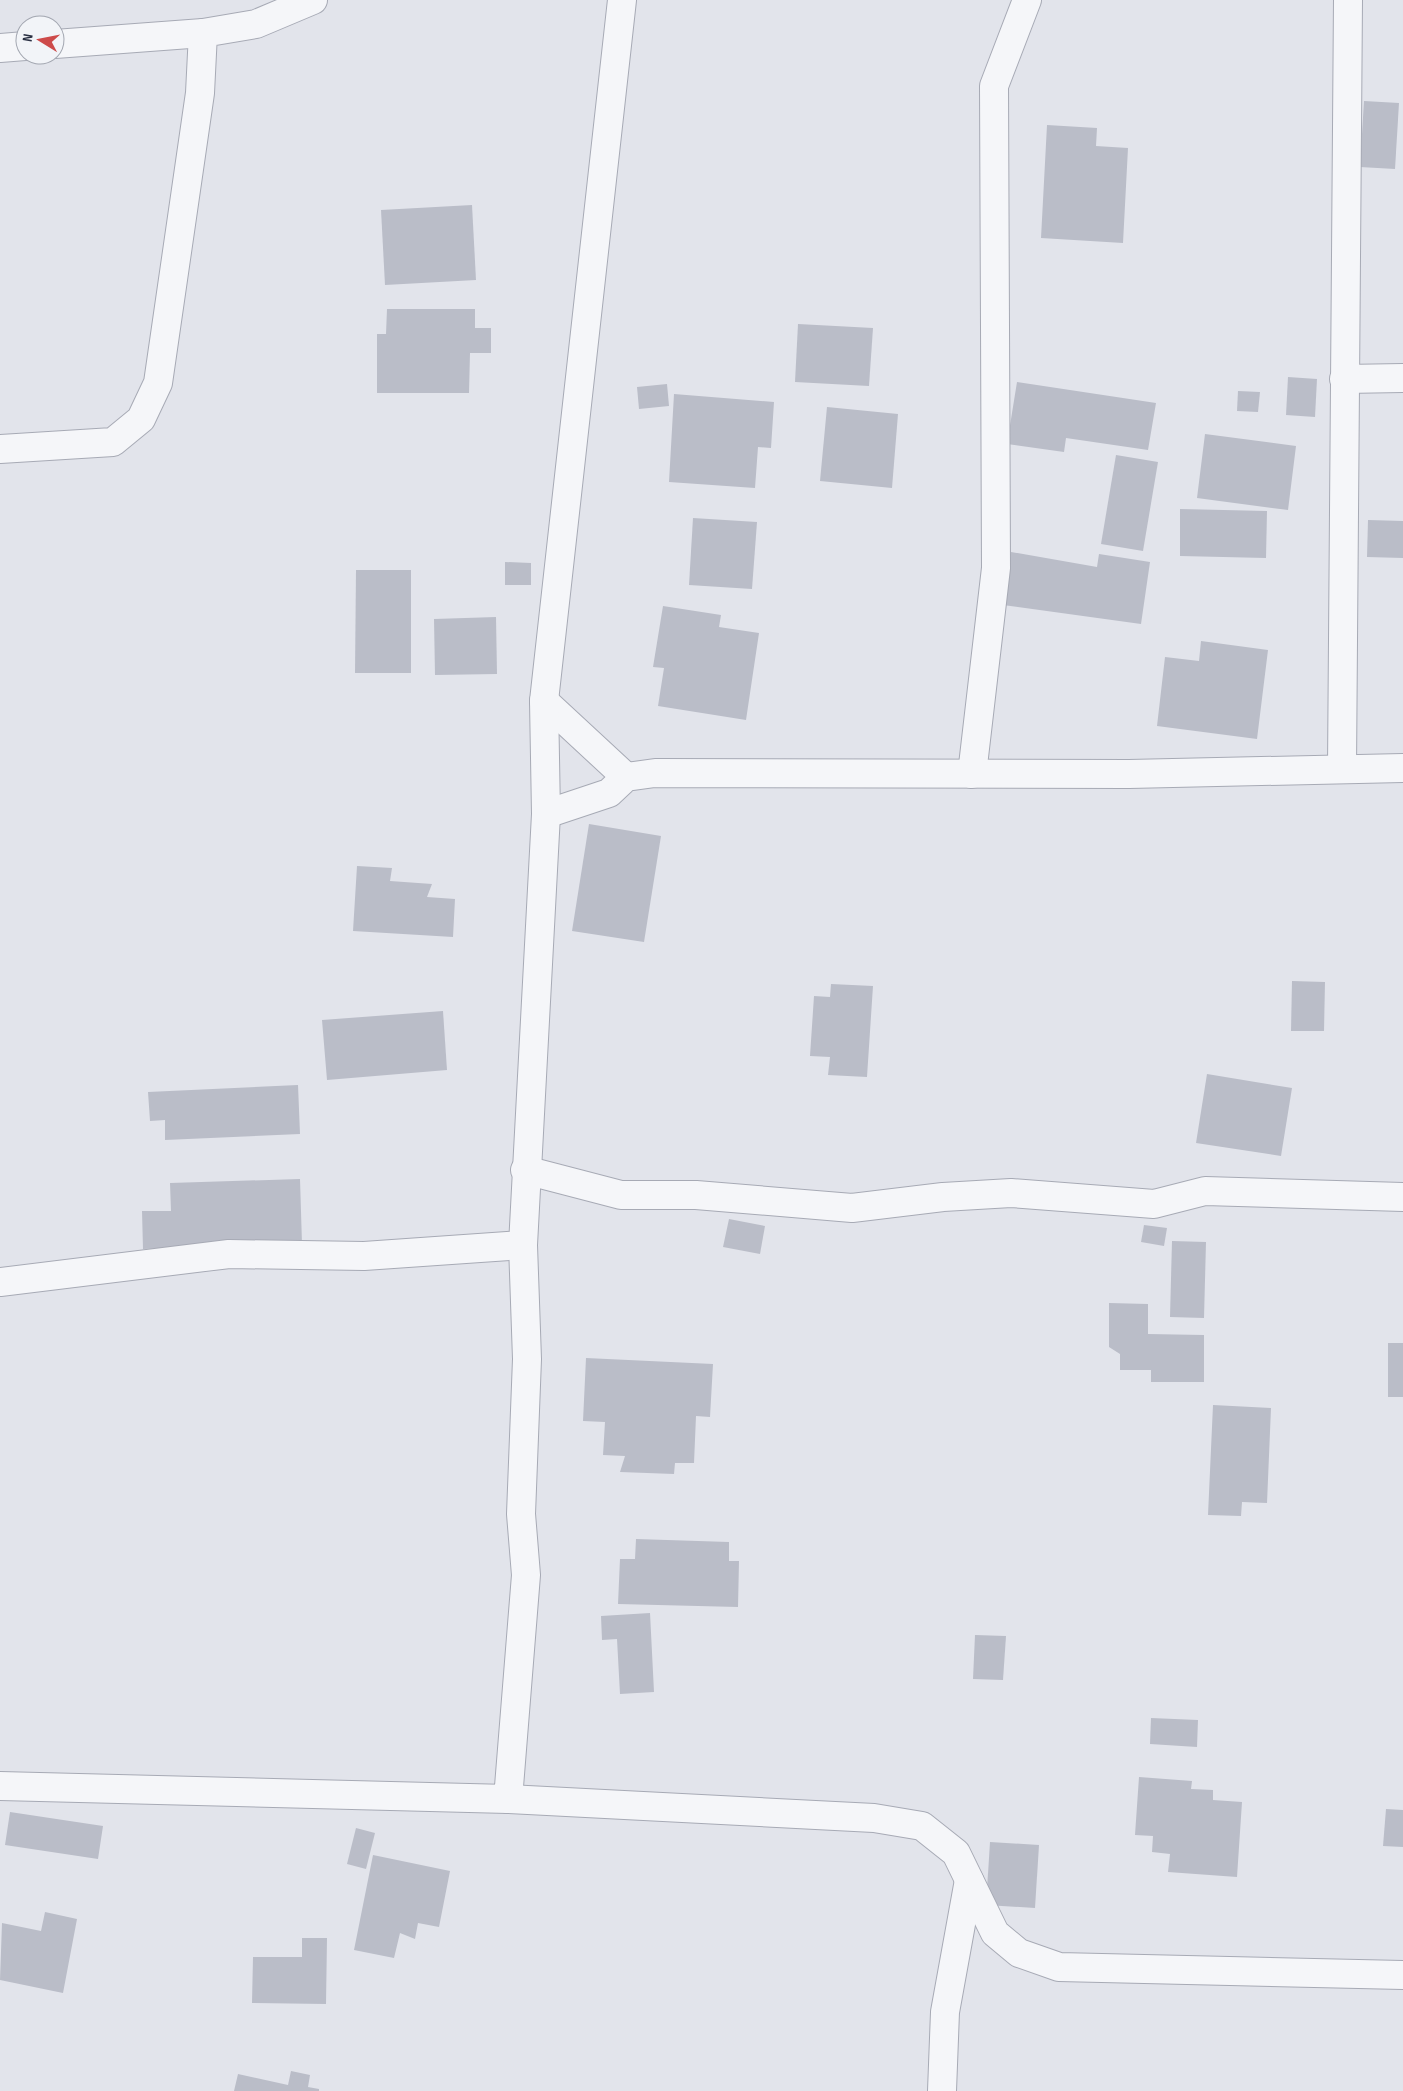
<svg xmlns="http://www.w3.org/2000/svg" width="1403" height="2091" font-family="'Sofia Sans Condensed',sans-serif">
  <style>
    .building { fill: #babdc8 }
    .lines { fill: none; stroke-linecap: round; stroke-linejoin: round }
    .minor-casing { stroke: #a7aab5; stroke-width: 30 }
    .minor { stroke: #f5f6f9; stroke-width: 28 }
  </style>
  <rect width="100%" height="100%" fill="#e2e4eb"/>
  <g class="building">
    <path d="M1364 101 1399 103 1395 169 1360 167Z"/>
    <path d="M1047 125 1097 128 1096 146 1128 148 1123 243 1041 238Z"/>
    <path d="M472 205 476 280 385 285 381 210Z"/>
    <path d="M387 309H475V328H491V353H470L469 393H377V334H386Z"/>
    <path d="M798 324 873 328 869 386 795 382Z"/>
    <path d="M1288 377 1317 379 1315 417 1286 415Z"/>
    <path d="M1017 382 1156 403 1148 450 1066 438 1064 452 1007 444Z"/>
    <path d="M667 384 669 406 639 409 637 387Z"/>
    <path d="M1238 391 1260 392 1258 412 1237 411Z"/>
    <path d="M674 394 774 402 771 448 758 447 755 488 669 482Z"/>
    <path d="M827 407 898 414 892 488 820 481Z"/>
    <path d="M1205 434 1296 446 1288 510 1197 498Z"/>
    <path d="M1116 455 1158 462 1143 551 1101 544Z"/>
    <path d="M1180 509 1267 511 1266 558 1180 556Z"/>
    <path d="M693 518 757 522 752 589 689 585Z"/>
    <path d="M1368 520 1403 521V558L1367 557Z"/>
    <path d="M1011 552 1097 567 1099 554 1150 562 1141 624 1003 605Z"/>
    <path d="M505 562 531 563V585H505Z"/>
    <path d="M356 570H411V673H355Z"/>
    <path d="M663 606 721 615 719 627 759 633 746 720 658 706 664 668 653 667Z"/>
    <path d="M496 617 497 674 435 675 434 619Z"/>
    <path d="M1201 641 1268 650 1257 739 1157 726 1165 657 1199 661Z"/>
    <path d="M589 824 661 836 644 942 572 931Z"/>
    <path d="M357 866 392 868 390 881 432 884 427 897 455 899 453 937 353 931Z"/>
    <path d="M1292 981 1325 982 1324 1031H1291Z"/>
    <path d="M831 984 873 986 867 1077 828 1075 830 1057 810 1056 814 996 830 997Z"/>
    <path d="M443 1011 447 1070 327 1080 322 1020Z"/>
    <path d="M1207 1074 1292 1088 1281 1156 1196 1143Z"/>
    <path d="M298 1085 300 1134 165 1140V1120L150 1121 148 1092Z"/>
    <path d="M300 1179 302 1244 143 1249 142 1211H171L170 1183Z"/>
    <path d="M729 1219 765 1226 760 1254 723 1247Z"/>
    <path d="M1144 1225 1167 1228 1164 1246 1141 1242Z"/>
    <path d="M1172 1241 1206 1242 1204 1318 1170 1317Z"/>
    <path d="M1109 1303 1148 1304V1334L1204 1335V1382H1151V1370H1120V1354L1109 1347Z"/>
    <rect x="1388" y="1343" width="15" height="54"/>
    <path d="M586 1358 713 1364 710 1417 696 1416 694 1463H675L674 1474 620 1472 625 1456 603 1455 605 1422 583 1421Z"/>
    <path d="M1213 1405 1271 1408 1267 1503 1242 1502 1241 1516 1208 1515Z"/>
    <path d="M636 1539 729 1542V1561H739L738 1607 618 1604 620 1559H635Z"/>
    <path d="M650 1613 654 1692 620 1694 617 1639 602 1640 601 1616Z"/>
    <path d="M975 1635 1006 1636 1003 1680 973 1679Z"/>
    <path d="M1151 1718 1198 1720 1197 1747 1150 1744Z"/>
    <path d="M1139 1777 1192 1781 1191 1789 1213 1790V1800L1242 1802 1237 1877 1168 1872 1170 1854 1152 1852 1153 1836 1135 1835Z"/>
    <path d="M1386 1809 1403 1810V1847L1383 1846Z"/>
    <path d="M10 1812 103 1826 98 1859 5 1845Z"/>
    <path d="M356 1828 375 1833 366 1869 347 1864Z"/>
    <path d="M990 1842 1039 1845 1035 1908 986 1905Z"/>
    <path d="M373 1855 450 1871 439 1927 418 1923 415 1939 400 1933 394 1958 354 1950Z"/>
    <path d="M45 1912 77 1919 63 1993 0 1980 2 1923 41 1931Z"/>
    <path d="M302 1938H327L326 2004 252 2003 253 1957H302Z"/>
    <path d="M291 2071 310 2075 308 2087 319 2089V2091H234L238 2074 288 2085Z"/>
  </g>
  <g class="lines">
    <g class="minor-casing">
      <g id="minor">
        <path d="M55 44 203 33"/>
        <path d="M0 48 25 46"/>
        <path d="M1344 379 1403 378"/>
        <path d="M0 449 113 442 141 419 158 383 200 93 203 33 256 24 313 0"/>
        <path d="M544 701 626 777"/>
        <path d="M1342 768 1348 0"/>
        <path d="M972 774 996 568 994 86 1027 0"/>
        <path d="M546 814 609 793 626 777 655 773 1129 774 1403 768"/>
        <path d="M525 1170 621 1195H696L852 1208 943 1197 1011 1193 1154 1204 1205 1191 1403 1197"/>
        <path d="M0 1282 229 1254 364 1256 523 1245"/>
        <path d="M0 1786 508 1799 526 1575 521 1514 527 1359 523 1245 546 814 544 701 622 0"/>
        <path d="M508 1799 874 1818 922 1826 956 1853 995 1933 1019 1953 1059 1967 1403 1975"/>
        <path d="M942 2091 945 2012 969 1880"/>
      </g>
    </g>
    <use href="#minor" class="minor"/>
  </g>
  <g transform="translate(40 40) rotate(280)"><circle r="24" fill="#f2f4f8" stroke="#a2a6b0"/>
  <path d="M0-4L9 19L0 12L-9 19Z" fill="#cd4a4a"/>
  <text y="-8" font-size="14" font-weight="bold" text-anchor="middle" fill="#2a3043">N</text>
  </g>
</svg>
